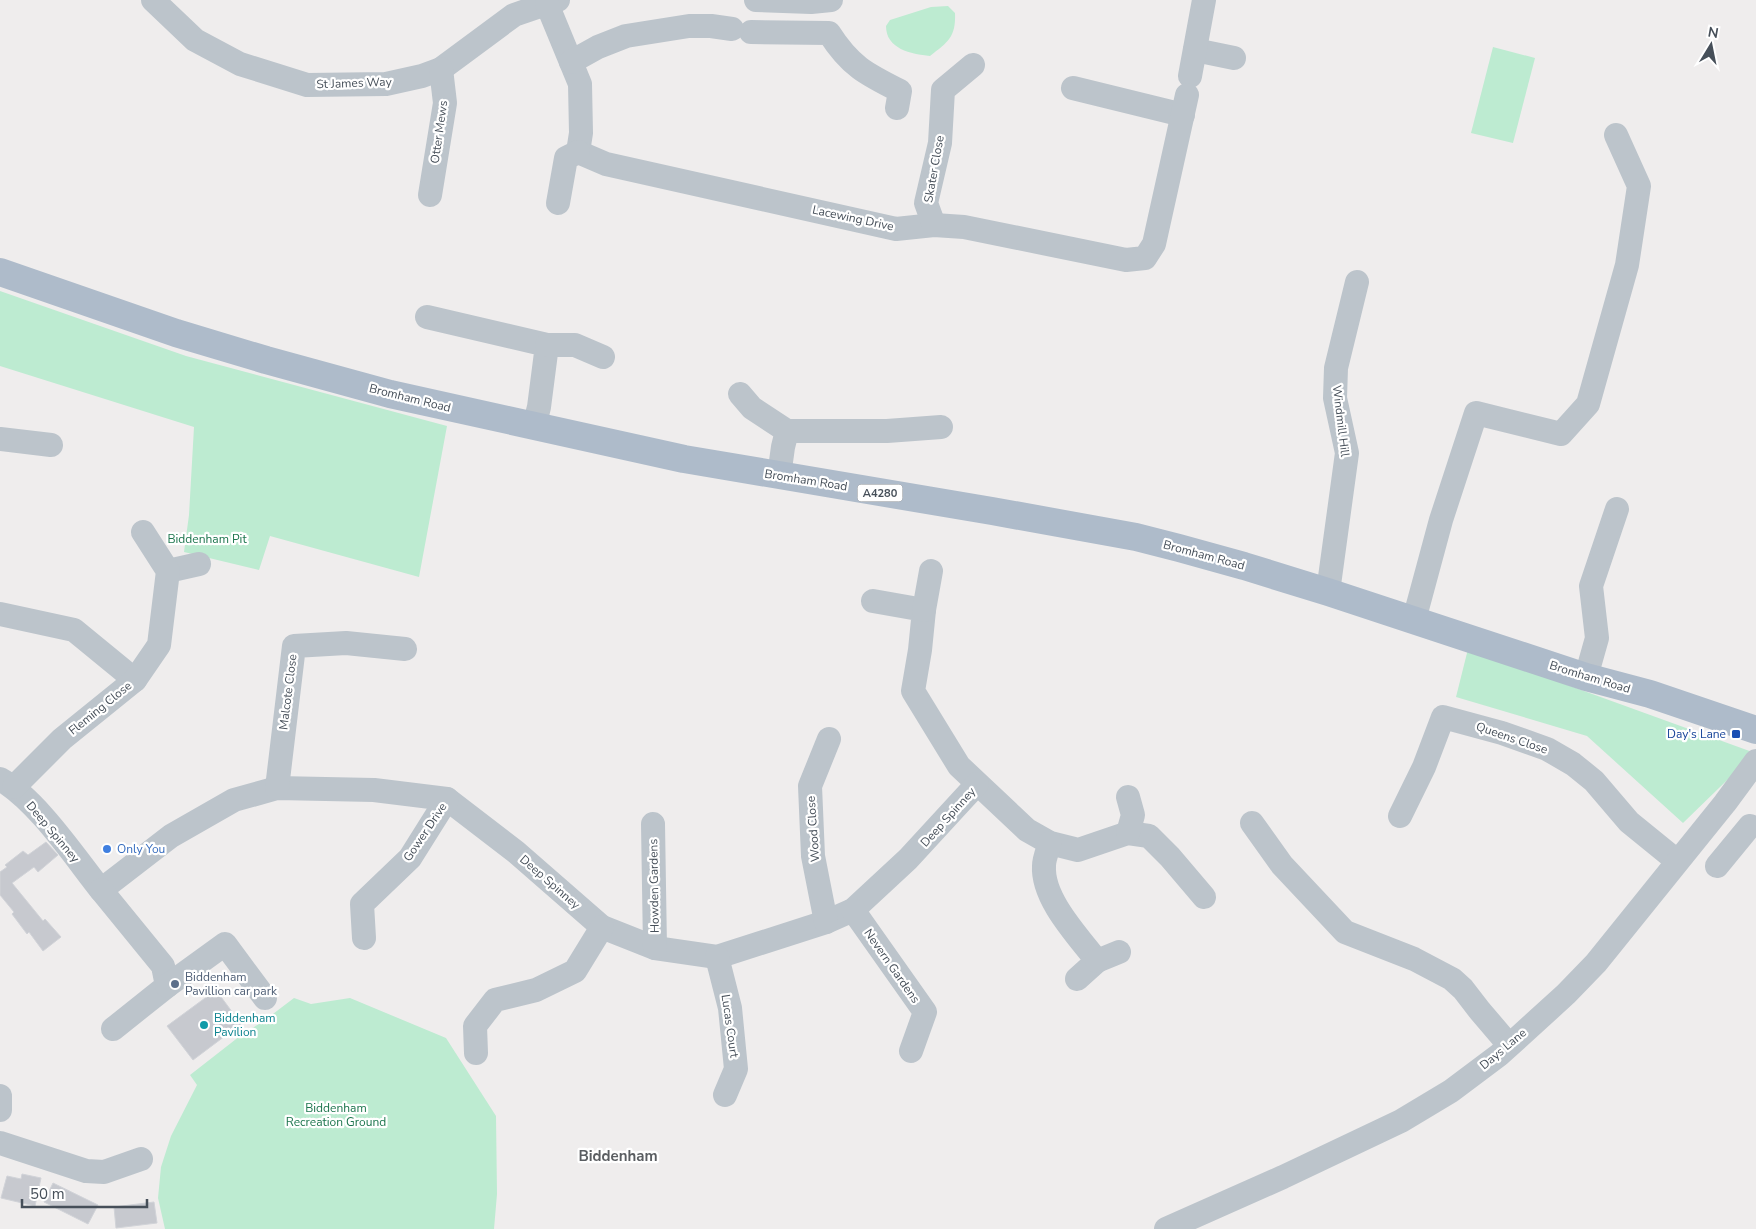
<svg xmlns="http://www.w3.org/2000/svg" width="1756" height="1229" font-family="'Nunito Sans',sans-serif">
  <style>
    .green { fill: #bdebd1 }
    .building { fill: #c7c9cf; stroke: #d1d3d8 }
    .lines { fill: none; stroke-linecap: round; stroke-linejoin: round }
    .minor { stroke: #bcc4cb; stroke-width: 24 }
    .major { stroke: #aebbca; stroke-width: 28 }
    .transit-dot { fill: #1a4fb4; stroke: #fff; stroke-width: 2 }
    .shop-dot { fill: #3f7fe0; stroke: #fff; stroke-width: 2 }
    .service-dot { fill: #5c6f8a; stroke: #fff; stroke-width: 2 }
    .culture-dot { fill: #0f9aa8; stroke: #fff; stroke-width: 2 }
    .labels { text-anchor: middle; stroke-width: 4.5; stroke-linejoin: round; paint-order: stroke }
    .shield { fill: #fff; stroke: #7e848b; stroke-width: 1 }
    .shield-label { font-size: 11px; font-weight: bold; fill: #464f59 }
    .street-label { font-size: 12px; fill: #464f59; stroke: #fff }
    .park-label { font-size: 12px; fill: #1c754d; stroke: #fff }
    .transit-label { font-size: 12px; fill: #164399; stroke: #fff; text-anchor: end }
    .shop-label { font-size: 12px; fill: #366cbe; stroke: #fff; text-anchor: start }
    .service-label { font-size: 12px; fill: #4e5e75; stroke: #fff; text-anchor: start }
    .culture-label { font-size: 12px; fill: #0d838f; stroke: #fff; text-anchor: start }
    .quarter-label { font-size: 15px; font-weight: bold; fill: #5a5d61; stroke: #fff }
  </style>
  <rect width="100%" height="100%" fill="#efeded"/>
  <g class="green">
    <path d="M948 6 955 13C956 37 948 42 930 56 911 54 886 49 886 26L890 20 931 7Z"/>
    <path d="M1493 47 1535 58 1513 143 1471 133Z"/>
    <path d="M0 291 186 356 447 426 419 577 270 536 259 570 184 552 189 515 194 427 0 366Z"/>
    <path d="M1468 649 1755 753 1683 823 1587 736 1456 697Z"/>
    <path d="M294 998 311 1004 350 998 446 1038 496 1116 497 1194 494 1229H165L158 1198 161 1167 171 1136 197 1085 190 1075 240 1036 265 1020Z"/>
  </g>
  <g class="building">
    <path d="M46 842 58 855 38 872 34 867 12 883 43 921 45 919 61 937 43 951 29 932 27 934 12 914 14 912 0 895V872L7 867 5 865 23 851 28 855Z"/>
    <path d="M216 990 241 1024 193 1060 167 1026Z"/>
    <path d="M22 1174 41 1178 35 1206 1 1198 7 1176 21 1179Z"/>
    <path d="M53 1183 98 1205 88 1224 44 1202Z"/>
    <path d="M154 1202 157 1223 116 1228 114 1207Z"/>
  </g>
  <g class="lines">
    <g class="minor">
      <path d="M153 0 195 40 240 64 307 85 386 84 422 76 441 69 514 15 558 0"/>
      <path d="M756 0 811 2 831 0"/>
      <path d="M547 4 580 84 581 133 578 152"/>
      <path d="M751 32 829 33C850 66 866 74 900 91L897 108"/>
      <path d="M1195 50 1234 58"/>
      <path d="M571 62 598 47 626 36 689 26H711L732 29"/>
      <path d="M1190 76 1204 0"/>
      <path d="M1073 88 1183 115"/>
      <path d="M578 152 606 164 896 229 934 225 964 227 1126 260 1145 258 1154 244 1187 95"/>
      <path d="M430 195 445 103 441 69"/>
      <path d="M558 203 566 158 578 152"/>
      <path d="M934 225 926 203 940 143 943 90 973 65"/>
      <path d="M427 317 547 345 539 407 534 427"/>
      <path d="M547 345H575L603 357"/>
      <path d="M740 394 752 408 787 431"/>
      <path d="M0 439 51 445"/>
      <path d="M779 476 783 447 787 431H887L941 427"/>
      <path d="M168 571 199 564"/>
      <path d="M1328 592 1347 453 1335 398 1336 368 1357 282"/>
      <path d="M873 601 924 610 920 650 913 691 959 766 1027 830 1050 843 1078 850 1128 833 1149 836 1170 857 1204 897"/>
      <path d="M924 610 931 571"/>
      <path d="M0 614 74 630 135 680"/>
      <path d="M1414 620 1441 520 1476 413 1561 434 1588 404 1627 265 1639 186 1616 135"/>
      <path d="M1586 677 1597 638 1591 586 1617 509"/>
      <path d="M0 779C37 800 74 856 101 890L171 836 234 800 277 788 374 790 447 799 516 852 602 927 655 948 717 957 826 922 853 910 908 859 977 784"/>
      <path d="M14 787 62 739 135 680 159 645 168 571 143 532"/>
      <path d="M277 788 294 646 346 643 405 649"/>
      <path d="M1400 816 1424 767 1443 717 1502 733 1547 749 1573 764 1594 781 1629 822 1677 861"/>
      <path d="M1252 823 1282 865 1345 932 1414 959 1452 979 1463 989 1480 1011 1509 1045"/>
      <path d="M653 824 655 948"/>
      <path d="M1128 833 1133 815 1128 797"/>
      <path d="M1050 843C1048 850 1044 858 1044 866 1042 899 1078 936 1097 961L1077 979"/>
      <path d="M1717 866 1750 826"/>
      <path d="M101 890 163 966 167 986 113 1029"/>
      <path d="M853 910 925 1012 911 1051"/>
      <path d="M826 922 813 856 810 786 829 739"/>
      <path d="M364 938 362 904 410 858 447 799"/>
      <path d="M717 957 730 1008 736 1069 725 1095"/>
      <path d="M1097 961 1119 952"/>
      <path d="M167 986 225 944 265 998"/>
      <path d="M476 1053 475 1026 495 1000 536 990 575 971 602 927"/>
      <path d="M0 1096V1110"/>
      <path d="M0 1143 86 1171 104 1172 141 1159"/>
      <path d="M1166 1229 1283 1177 1401 1121 1451 1091 1499 1055 1566 994 1596 963 1725 803 1756 761"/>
    </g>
    <path class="major" d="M0 272 176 333 266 360 390 394 684 459 992 511 1136 537 1179 548 1244 566 1328 592 1586 677 1650 694 1756 730"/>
  </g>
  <rect class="transit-dot" x="1731" y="729" width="10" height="10" rx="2.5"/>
  <circle class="shop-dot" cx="107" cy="849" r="5"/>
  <circle class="service-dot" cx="175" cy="984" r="5"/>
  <circle class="culture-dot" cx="204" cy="1025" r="5"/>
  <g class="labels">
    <rect class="shield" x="857.5" y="484.5" width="45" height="17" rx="4"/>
    <g class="shield-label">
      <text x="880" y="497">A4280</text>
    </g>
    <g class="street-label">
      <text transform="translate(354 83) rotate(-2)" y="4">St James Way</text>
      <text transform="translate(439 132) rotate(-82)" y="4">Otter Mews</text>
      <text transform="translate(934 169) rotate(-80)" y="4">Skater Close</text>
      <text transform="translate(853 218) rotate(12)" y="4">Lacewing Drive</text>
      <text transform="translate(410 398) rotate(14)" y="4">Bromham Road</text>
      <text transform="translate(1341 421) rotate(83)" y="4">Windmill Hill</text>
      <text transform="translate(806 480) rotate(9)" y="4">Bromham Road</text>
      <text transform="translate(1204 555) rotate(15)" y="4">Bromham Road</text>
      <text transform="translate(1590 677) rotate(17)" y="4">Bromham Road</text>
      <text transform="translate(288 692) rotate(-83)" y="4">Malcote Close</text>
      <text transform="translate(100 708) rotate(-39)" y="4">Fleming Close</text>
      <text transform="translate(1512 738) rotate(19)" y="4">Queens Close</text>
      <text transform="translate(948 817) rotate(-48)" y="4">Deep Spinney</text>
      <text transform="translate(813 829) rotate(-94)" y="4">Wood Close</text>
      <text transform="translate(53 832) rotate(50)" y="4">Deep Spinney</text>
      <text transform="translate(425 832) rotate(-56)" y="4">Gower Drive</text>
      <text transform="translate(550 882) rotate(41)" y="4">Deep Spinney</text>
      <text transform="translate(654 886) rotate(-91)" y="4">Howden Gardens</text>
      <text transform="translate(892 966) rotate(55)" y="4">Nevern Gardens</text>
      <text transform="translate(730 1026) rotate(82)" y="4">Lucas Court</text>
      <text transform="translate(1503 1049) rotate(-40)" y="4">Days Lane</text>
    </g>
    <g class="park-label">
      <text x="207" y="543">Biddenham Pit</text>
      <text x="336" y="1112">Biddenham<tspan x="336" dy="14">Recreation Ground</tspan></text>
    </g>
    <g class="transit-label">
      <text x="1726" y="738">Day's Lane</text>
    </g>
    <g class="shop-label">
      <text x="117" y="853">Only You</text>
    </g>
    <g class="service-label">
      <text x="185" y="981">Biddenham<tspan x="185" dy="14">Pavillion car park</tspan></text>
    </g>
    <g class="culture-label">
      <text x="214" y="1022">Biddenham<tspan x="214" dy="14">Pavilion</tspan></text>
    </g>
    <g class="quarter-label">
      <text x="618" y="1161">Biddenham</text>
    </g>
  </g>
  <g transform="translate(1711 45) rotate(10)" stroke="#ffffff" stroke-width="4" paint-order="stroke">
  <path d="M0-4L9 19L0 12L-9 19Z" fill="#464f59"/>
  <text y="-8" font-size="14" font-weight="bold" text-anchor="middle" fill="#464f59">N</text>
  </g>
  <path d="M22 1199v8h125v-8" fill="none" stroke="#464f59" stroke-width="2.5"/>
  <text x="30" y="1199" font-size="15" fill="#464f59" stroke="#ffffff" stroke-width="4" paint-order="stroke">50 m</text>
</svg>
